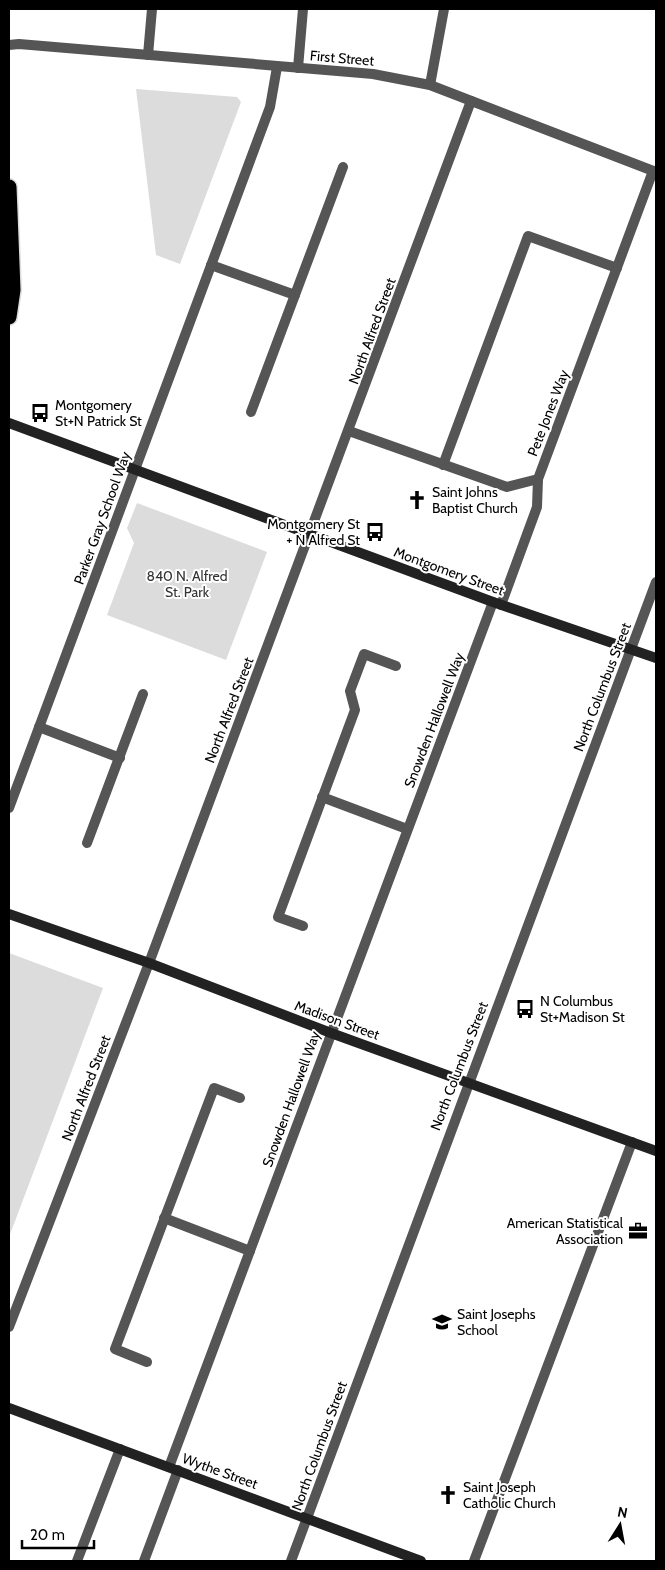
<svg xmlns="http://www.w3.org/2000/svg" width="665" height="1570" font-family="Cabin,sans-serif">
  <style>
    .green { fill: #dcdcdc }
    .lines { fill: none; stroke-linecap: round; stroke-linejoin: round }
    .highway-casing { stroke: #dbdbdb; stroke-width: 18 }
    .lane { stroke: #555; stroke-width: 10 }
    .street { stroke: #555; stroke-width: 10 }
    .secondary { stroke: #222; stroke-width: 10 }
    .highway { stroke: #000; stroke-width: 15 }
    .labels { text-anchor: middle; stroke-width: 4; stroke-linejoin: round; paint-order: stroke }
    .street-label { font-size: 14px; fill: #000; stroke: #fff }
    .poi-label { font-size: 14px; fill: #000; stroke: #fff; text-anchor: start }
    .park-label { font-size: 14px; fill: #333; stroke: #fff }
  </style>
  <rect width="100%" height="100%" fill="#fff"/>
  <g class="green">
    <path d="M136 89 237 97 241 102 180 264 156 255Z"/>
    <path d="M137 503 267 552 226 660 107 615 134 543 127 528Z"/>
    <path d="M9 953 103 988 9 1237Z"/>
  </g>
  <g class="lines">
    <g class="highway-casing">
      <path id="highway" d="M9 187 13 290 9 317"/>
    </g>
    <g class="lane">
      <path d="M148 55 152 9"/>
      <path d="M430 85 444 9"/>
      <path d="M211 265 295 295"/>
      <path d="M251 412 343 167"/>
      <path d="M443 465 528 236 617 268"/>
      <path d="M501 605 537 507 538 479"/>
      <path d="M39 727 120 758"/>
      <path d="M322 797 407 829"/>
      <path d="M87 843 143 694"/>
      <path d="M303 926 278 917 355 710 350 691 364 654 396 666"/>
      <path d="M164 1218 250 1251"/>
      <path d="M147 1362 115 1349 214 1088 240 1098"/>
      <path d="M169 1467 493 602"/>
      <path d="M77 1561 120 1449"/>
      <path d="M144 1561 178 1470"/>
      <path d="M474 1561 632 1142"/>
    </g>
    <g class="street">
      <path d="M9 45 19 44 373 74 430 85 656 172"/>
      <path d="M298 68 303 9"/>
      <path d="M349 431 507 487 538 479 653 171"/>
      <path d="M9 808 270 107 277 67"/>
      <path d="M9 1327 149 963 471 101"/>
      <path d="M291 1561 656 582"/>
    </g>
    <g class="secondary">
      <path d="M9 423 493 602 656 658"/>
      <path d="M9 914 149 963 331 1033 656 1151"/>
      <path d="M9 1408 421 1561"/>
    </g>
    <use href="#highway" class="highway"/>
  </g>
  <defs>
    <g id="bus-bare" transform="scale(1.5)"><path d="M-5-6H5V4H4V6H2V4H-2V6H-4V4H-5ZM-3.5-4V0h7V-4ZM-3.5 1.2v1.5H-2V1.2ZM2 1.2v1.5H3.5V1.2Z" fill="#000" stroke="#fff" stroke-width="2.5" paint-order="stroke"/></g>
    <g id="church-bare" transform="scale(1.5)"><path d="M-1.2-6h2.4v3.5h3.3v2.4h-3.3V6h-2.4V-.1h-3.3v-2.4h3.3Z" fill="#000" stroke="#fff" stroke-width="2.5" paint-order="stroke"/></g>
    <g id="office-bare" transform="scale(1.5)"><path d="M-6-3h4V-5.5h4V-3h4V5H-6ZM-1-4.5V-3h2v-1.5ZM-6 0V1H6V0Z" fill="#000" stroke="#fff" stroke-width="2.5" paint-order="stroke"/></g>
    <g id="school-bare" transform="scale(1.5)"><path d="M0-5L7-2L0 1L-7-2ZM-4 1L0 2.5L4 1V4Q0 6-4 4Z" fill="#000" stroke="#fff" stroke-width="2.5" paint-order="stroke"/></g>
  </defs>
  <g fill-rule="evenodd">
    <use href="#bus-bare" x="40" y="413"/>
    <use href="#church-bare" x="417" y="500"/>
    <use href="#bus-bare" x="375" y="532"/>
    <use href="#bus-bare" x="525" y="1009"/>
    <use href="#office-bare" x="638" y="1231"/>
    <use href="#school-bare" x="442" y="1322"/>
    <use href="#church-bare" x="448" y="1495"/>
  </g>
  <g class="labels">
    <g class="street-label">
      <text transform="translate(342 58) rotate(5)" y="5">First Street</text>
      <text transform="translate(372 331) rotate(-70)" y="5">North Alfred Street</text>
      <text transform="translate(548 413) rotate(-69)" y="5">Pete Jones Way</text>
      <text transform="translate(102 518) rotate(-70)" y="5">Parker Gray School Way</text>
      <text transform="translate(449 571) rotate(20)" y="5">Montgomery Street</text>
      <text transform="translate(602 687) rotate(-69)" y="5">North Columbus Street</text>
      <text transform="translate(229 710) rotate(-69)" y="5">North Alfred Street</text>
      <text transform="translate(434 720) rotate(-69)" y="5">Snowden Hallowell Way</text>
      <text transform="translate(337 1020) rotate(20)" y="5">Madison Street</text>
      <text transform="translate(459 1066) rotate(-69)" y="5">North Columbus Street</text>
      <text transform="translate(86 1088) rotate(-69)" y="5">North Alfred Street</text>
      <text transform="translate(291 1099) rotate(-70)" y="5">Snowden Hallowell Way</text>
      <text transform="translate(319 1446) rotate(-70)" y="5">North Columbus Street</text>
      <text transform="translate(220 1471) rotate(20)" y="5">Wythe Street</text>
    </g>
    <g class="poi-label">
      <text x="55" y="410">Montgomery<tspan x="55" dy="16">St+N Patrick St</tspan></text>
      <text x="432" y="497">Saint Johns<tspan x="432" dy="16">Baptist Church</tspan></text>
      <text x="360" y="529" text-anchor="end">Montgomery St<tspan x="360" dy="16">+ N Alfred St</tspan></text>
      <text x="540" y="1006">N Columbus<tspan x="540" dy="16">St+Madison St</tspan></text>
      <text x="623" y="1228" text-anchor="end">American Statistical<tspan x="623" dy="16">Association</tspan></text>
      <text x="457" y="1319">Saint Josephs<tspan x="457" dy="16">School</tspan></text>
      <text x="463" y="1492">Saint Joseph<tspan x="463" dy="16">Catholic Church</tspan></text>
    </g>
    <g class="park-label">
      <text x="187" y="581">840 N. Alfred<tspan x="187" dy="16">St. Park</tspan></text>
    </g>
  </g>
  <rect width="665" height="1570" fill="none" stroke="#000000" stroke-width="20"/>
  <g transform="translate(620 1525) rotate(11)" stroke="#ffffff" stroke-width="4" paint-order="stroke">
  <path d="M0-4L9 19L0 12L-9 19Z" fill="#000000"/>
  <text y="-8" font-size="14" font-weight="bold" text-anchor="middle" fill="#000000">N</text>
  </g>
  <path d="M22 1540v8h72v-8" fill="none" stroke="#000000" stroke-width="2.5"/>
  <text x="30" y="1540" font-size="15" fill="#000000" stroke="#ffffff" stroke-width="4" paint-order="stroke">20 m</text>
</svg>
